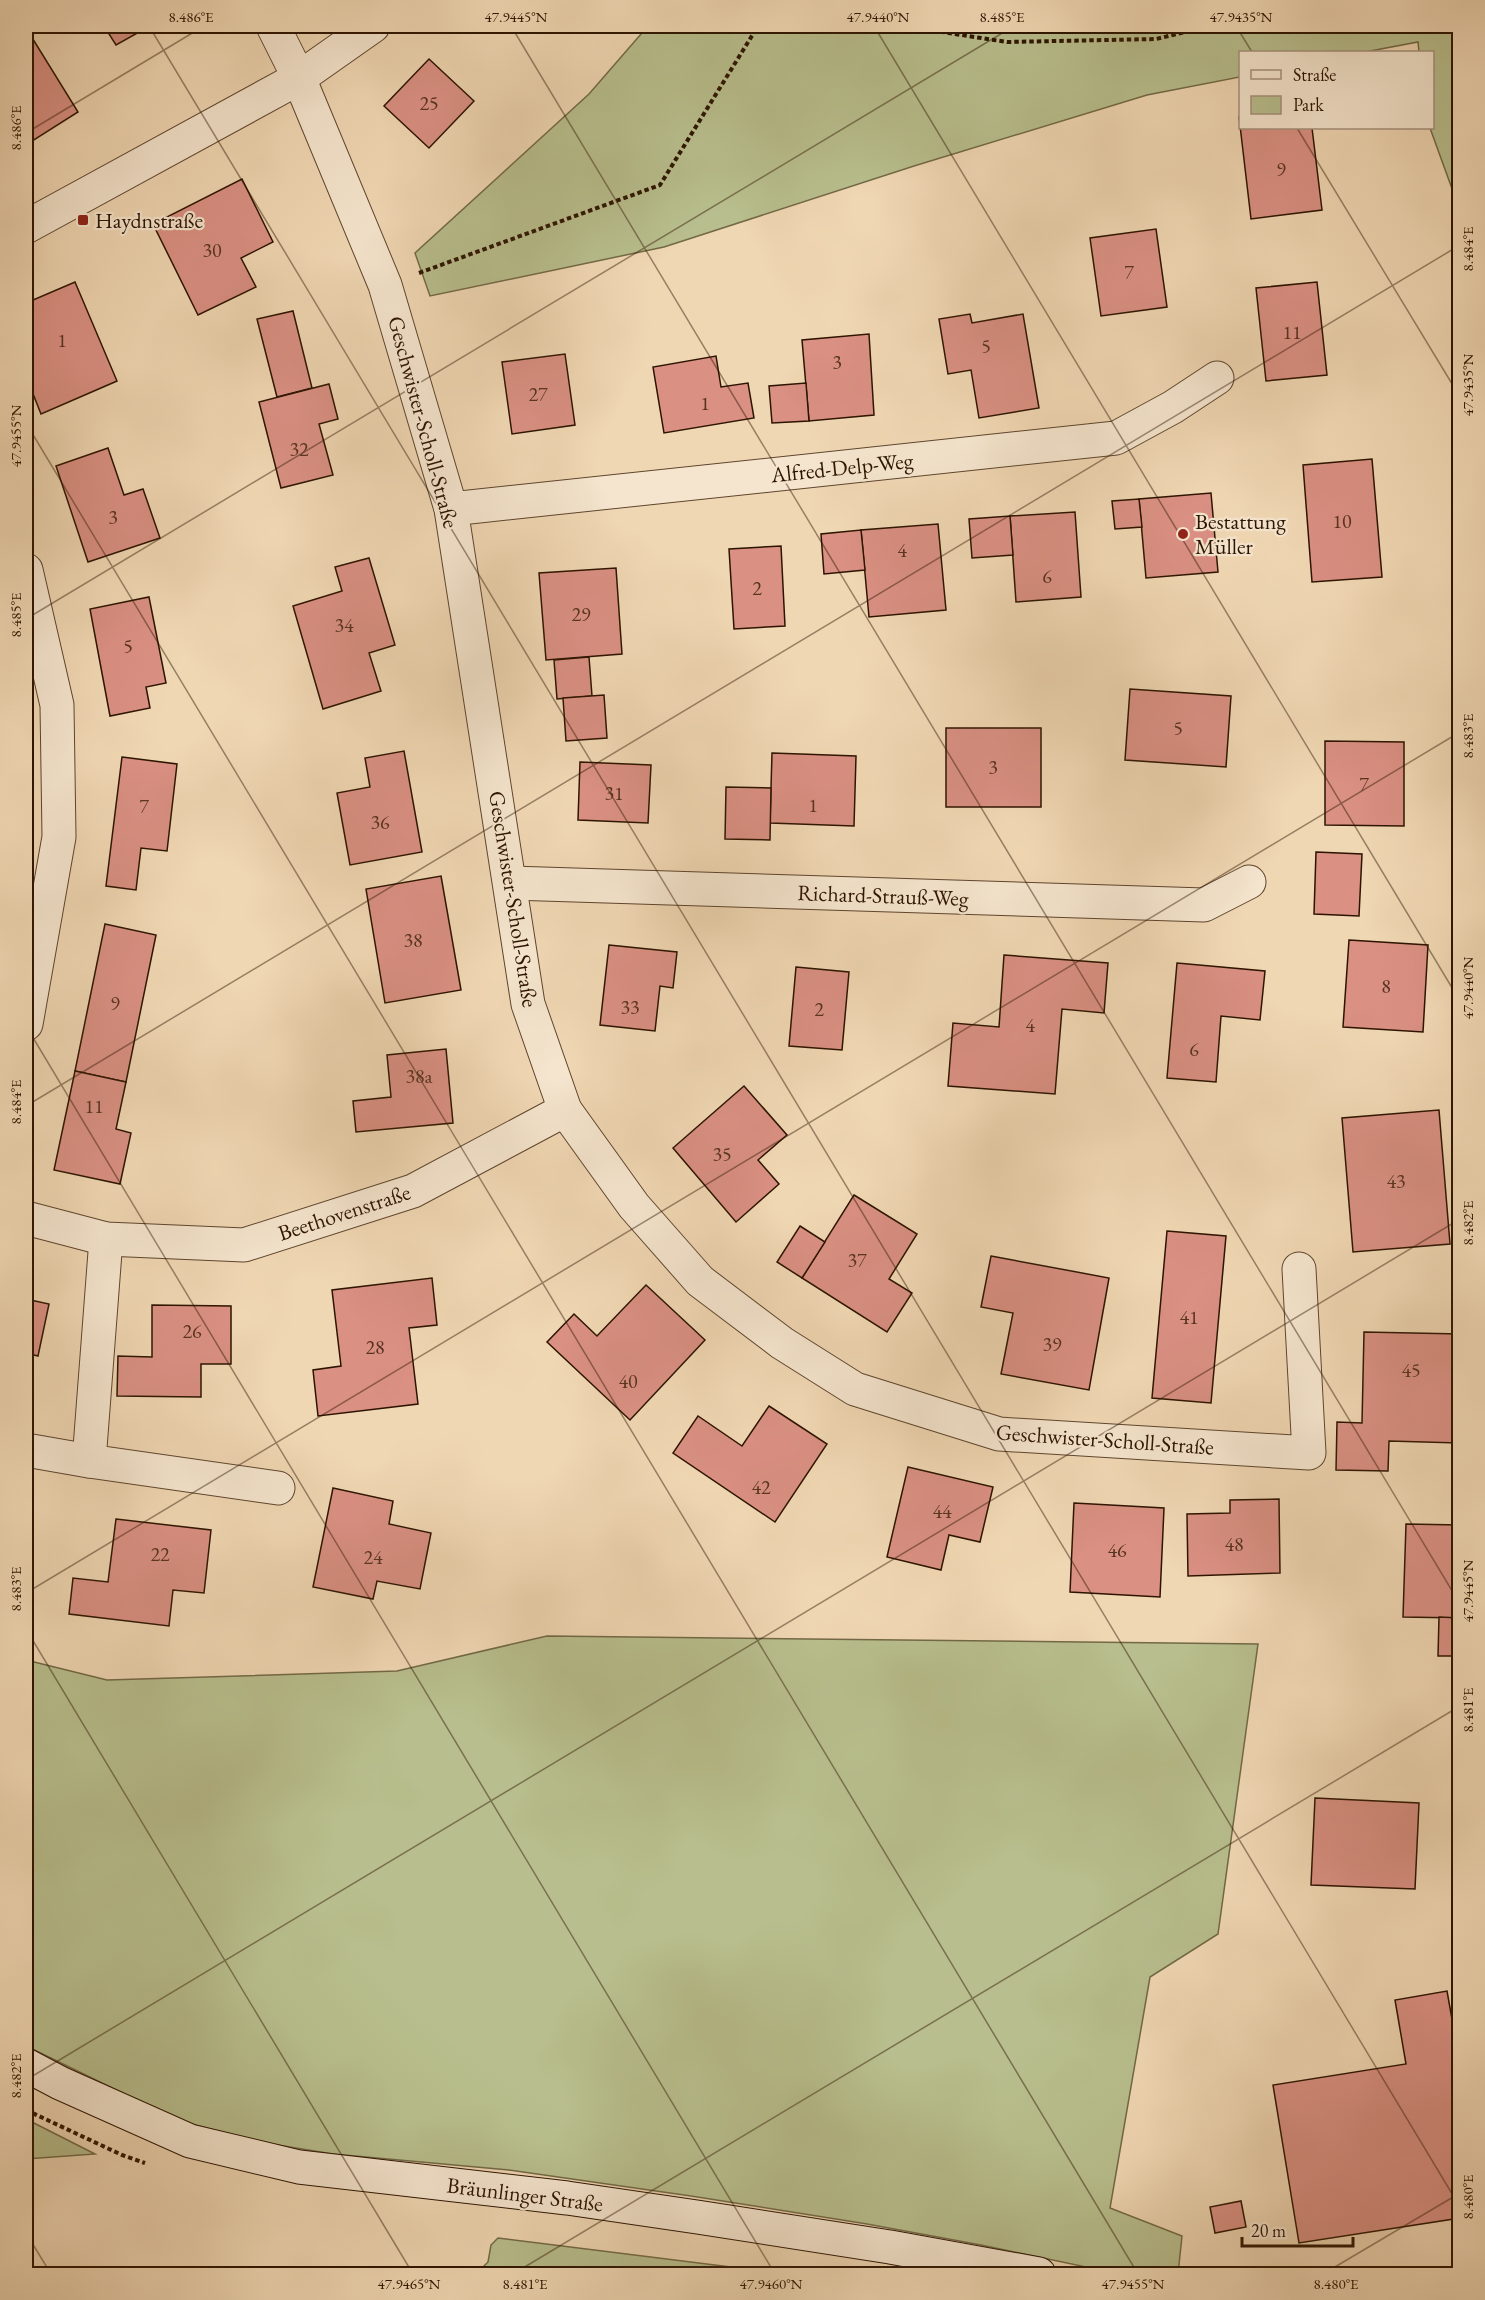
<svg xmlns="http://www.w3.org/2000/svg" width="1485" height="2300" font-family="'EB Garamond',serif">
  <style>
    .green { fill: #b8be8d; stroke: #726946; stroke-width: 1.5 }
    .building { fill: #da9083; stroke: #2d1400; stroke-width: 1.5 }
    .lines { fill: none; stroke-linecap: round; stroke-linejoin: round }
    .street-casing { stroke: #5e452d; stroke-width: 35 }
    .secondary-casing { stroke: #2d1400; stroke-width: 35 }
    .path { stroke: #2d1400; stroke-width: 4; stroke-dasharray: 4.5 3; stroke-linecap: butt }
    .street { stroke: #f5e5ce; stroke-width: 33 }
    .secondary { stroke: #f5e5ce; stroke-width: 33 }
    .ticks { fill: none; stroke: #2d1400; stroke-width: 1.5; stroke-opacity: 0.45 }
    .poi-dot { fill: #8f2418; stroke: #f5e5ce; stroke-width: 2 }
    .labels { text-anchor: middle; stroke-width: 4.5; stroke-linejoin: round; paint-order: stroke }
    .number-label { font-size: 20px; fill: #583321 }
    .poi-label { font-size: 22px; fill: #2d1400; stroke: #f5e5ce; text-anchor: start }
    .street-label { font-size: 22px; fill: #2d1400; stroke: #f5e5ce }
    .neatline { fill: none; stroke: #2d1400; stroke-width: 2 }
    .ticks-label { font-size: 15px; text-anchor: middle; fill: #2d1400 }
  </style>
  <rect width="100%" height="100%" fill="#f0d7b3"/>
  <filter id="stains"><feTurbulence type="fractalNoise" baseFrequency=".00333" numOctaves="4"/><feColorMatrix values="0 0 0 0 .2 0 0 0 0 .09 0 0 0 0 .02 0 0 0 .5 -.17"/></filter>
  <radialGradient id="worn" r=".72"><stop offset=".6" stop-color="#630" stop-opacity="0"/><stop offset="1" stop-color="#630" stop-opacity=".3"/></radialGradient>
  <g class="green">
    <path d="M648 26H1459V208L1430 128H1432V52H1419L1418 42 1365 52H1240V77L1147 95 914 166 664 247 430 296 415 253 589 94Z"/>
    <path d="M547 1636 1258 1644 1218 1934 1150 1977 1110 2208 1182 2236 1178 2274H1119L981 2245 867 2224 691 2196 509 2170 333 2154 265 2143 180 2121 26 2046V1660L107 1680 397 1671Z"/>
    <path d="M26 2119 95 2154 26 2159Z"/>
    <path d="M498 2238 763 2271 779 2274H476L488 2262 491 2245Z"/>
  </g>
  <g class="building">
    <path d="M104 26H150L116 45Z"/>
    <path d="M518 26H535L530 33Z"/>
    <path d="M31 36 78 112 26 145V40Z"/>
    <path d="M429 59 474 101 429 148 384 106Z"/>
    <path d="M1240 116V128H1312L1322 210 1251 219 1239 117Z"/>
    <path d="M242 179 273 242 241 258 256 287 198 315 153 224Z"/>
    <path d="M1156 229 1167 307 1101 316 1090 238Z"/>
    <path d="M75 282 117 381 41 414 26 376V303Z"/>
    <path d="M1317 282 1327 375 1266 381 1256 288Z"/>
    <path d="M293 311 312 388 277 397 257 319Z"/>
    <path d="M970 314 972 323 1023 314 1039 408 979 418 971 370 948 374 939 319Z"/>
    <path d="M869 334 874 415 809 421 802 340Z"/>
    <path d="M565 354 575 425 512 434 502 362Z"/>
    <path d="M716 356 721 387 748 383 754 418 664 433 653 367Z"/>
    <path d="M806 383 809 421 772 423 769 386Z"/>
    <path d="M329 384 338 419 319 424 333 475 281 488 259 402Z"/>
    <path d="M108 448 124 495 143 489 160 538 88 562 56 466Z"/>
    <path d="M1372 459 1382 577 1312 582 1303 465Z"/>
    <path d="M1211 493 1218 572 1146 578 1139 499Z"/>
    <path d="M1139 499 1142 527 1115 529 1112 501Z"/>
    <path d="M1075 512 1081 597 1016 602 1010 516Z"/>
    <path d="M1010 516 1013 555 972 558 969 519Z"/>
    <path d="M938 524 946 610 869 617 861 530Z"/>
    <path d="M861 530 865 570 824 574 821 534Z"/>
    <path d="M781 546 785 626 734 629 729 549Z"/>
    <path d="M369 558 395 645 369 653 381 691 323 709 293 606 342 591 335 567Z"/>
    <path d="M616 568 622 654 546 660 539 573Z"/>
    <path d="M149 597 166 683 146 687 150 708 110 716 90 609Z"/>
    <path d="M589 657 592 696 557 699 554 660Z"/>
    <path d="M1130 689 1231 696 1226 767 1125 760Z"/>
    <path d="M604 695 607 738 566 741 563 698Z"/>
    <rect x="946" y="728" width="95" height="79"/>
    <path d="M1325 741 1404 742V826L1325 825Z"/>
    <path d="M404 751 422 852 350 865 337 793 370 787 365 758Z"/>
    <path d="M772 753 856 756 854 826 770 823Z"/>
    <path d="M122 757 177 764 167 851 141 848 136 890 106 886Z"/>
    <path d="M580 762 651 765 648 823 578 820Z"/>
    <path d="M726 787 771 788 770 840 725 839Z"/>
    <path d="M1316 852 1362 854 1359 916 1314 914Z"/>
    <path d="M441 876 461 990 385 1003 366 889Z"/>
    <path d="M105 924 156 935 126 1082 75 1071Z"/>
    <path d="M1349 940 1428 945 1423 1032 1343 1027Z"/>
    <path d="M609 945 677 952 673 988 660 986 655 1031 600 1025Z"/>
    <path d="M1004 955 1108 963 1104 1013 1062 1009 1055 1094 948 1086 953 1023 999 1027Z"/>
    <path d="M1177 963 1265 971 1260 1020 1221 1016 1216 1082 1167 1078Z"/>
    <path d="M796 967 849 972 842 1050 789 1046Z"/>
    <path d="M446 1049 453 1123 356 1132 353 1101 391 1097 387 1055Z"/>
    <path d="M75 1071 126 1082 116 1129 131 1133 120 1184 54 1170Z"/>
    <path d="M744 1086 787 1135 758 1160 779 1184 736 1222 673 1148Z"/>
    <path d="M1439 1110 1450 1244 1353 1252 1342 1118Z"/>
    <path d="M854 1195 917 1234 889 1279 912 1293 887 1332 802 1278Z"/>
    <path d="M800 1226 825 1242 802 1278 777 1262Z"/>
    <path d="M1167 1231 1226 1236 1211 1403 1152 1398Z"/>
    <path d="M991 1256 1109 1278 1089 1390 1001 1374 1013 1313 981 1307Z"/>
    <path d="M432 1278 437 1325 409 1328 418 1404 318 1416 313 1370 341 1366 332 1290Z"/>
    <path d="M646 1285 705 1340 630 1420 547 1342 574 1314 597 1336Z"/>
    <path d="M26 1299 49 1304 38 1356 26 1353Z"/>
    <path d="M152 1305 231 1306V1364H201V1397L117 1396 118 1356 152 1357Z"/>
    <path d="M1364 1332 1460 1334 1459 1443 1389 1441 1388 1471 1336 1470 1337 1422 1362 1423Z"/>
    <path d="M769 1406 827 1444 775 1522 673 1453 698 1416 742 1446Z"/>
    <path d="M908 1467 993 1487 980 1542 949 1535 941 1570 887 1557Z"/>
    <path d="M333 1488 393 1501 389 1524 431 1533 420 1589 377 1581 373 1599 313 1587Z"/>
    <path d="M1279 1499 1280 1573 1188 1576 1187 1514 1230 1513V1500Z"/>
    <path d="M1074 1503 1164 1508 1160 1597 1070 1592Z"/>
    <path d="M116 1519 211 1530 204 1593 173 1590 169 1626 69 1614 73 1578 108 1582Z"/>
    <path d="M1406 1524 1460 1525V1618L1403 1617Z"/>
    <path d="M1439 1617 1460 1618V1656H1438Z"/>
    <path d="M1315 1798 1419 1803 1415 1889 1311 1885Z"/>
    <path d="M1447 1991 1460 2064V2218L1299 2243 1273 2085 1406 2064 1395 2000Z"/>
    <path d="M1453 2024H1460V2056H1458Z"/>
    <path d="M1241 2201 1246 2227 1215 2233 1210 2207Z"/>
  </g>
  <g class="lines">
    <g class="street-casing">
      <g id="street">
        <path d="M273 26 299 78 385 285 451 509 528 1004 565 1110 634 1206 700 1281 782 1343 855 1389 999 1434 1309 1453 1299 1269"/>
        <path d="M26 227 299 78 373 26"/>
        <path d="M451 509 1116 438 1173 407 1217 378"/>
        <path d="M26 570 57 705 59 837 26 1024"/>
        <path d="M511 883 1204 905 1249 882"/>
        <path d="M26 1218 106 1239 244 1245 413 1191 565 1110"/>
        <path d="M106 1239 89 1461 278 1488"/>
        <path d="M26 1450 89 1461"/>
      </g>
    </g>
    <g class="secondary-casing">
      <path id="secondary" d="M26 2065 60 2083 190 2141 299 2167 567 2198 697 2217 890 2247 1039 2274"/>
    </g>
    <g class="path">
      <path d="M903 26 1007 42 1156 39 1210 26"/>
      <path d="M419 273 660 185 758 26"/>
      <path d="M26 2110 122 2155 145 2163"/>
    </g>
    <use href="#street" class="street"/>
    <use href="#secondary" class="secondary"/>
  </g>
  <path class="ticks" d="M149 26 1460 2207M511 26 1460 1604M874 26 1460 1001M1236 26 1252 52M1297 128 1460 397M26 133 204 26M26 423 1138 2274M26 619 1014 26M26 1026 775 2274M26 1106 1460 245M26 1593 1460 732M26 1629 413 2274M26 2080 1460 1219M26 2233 51 2274M513 2274 1460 1706M1323 2274 1460 2193"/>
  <g class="poi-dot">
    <rect x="77" y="214" width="12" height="12" rx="3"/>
    <circle cx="1183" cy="534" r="6"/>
  </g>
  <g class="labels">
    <g class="number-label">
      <text x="429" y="110">25</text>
      <text x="1281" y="176">9</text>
      <text x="212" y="257">30</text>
      <text x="1129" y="279">7</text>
      <text x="1292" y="339">11</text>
      <text x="62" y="347">1</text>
      <text x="986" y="353">5</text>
      <text x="837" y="369">3</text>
      <text x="538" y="401">27</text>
      <text x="705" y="410">1</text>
      <text x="299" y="456">32</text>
      <text x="113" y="524">3</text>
      <text x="1342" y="528">10</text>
      <text x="902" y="557">4</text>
      <text x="1047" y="583">6</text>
      <text x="757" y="595">2</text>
      <text x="581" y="621">29</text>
      <text x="344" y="632">34</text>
      <text x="128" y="653">5</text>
      <text x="1178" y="735">5</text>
      <text x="993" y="774">3</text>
      <text x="1364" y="791">7</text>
      <text x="614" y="800">31</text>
      <text x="813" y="812">1</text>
      <text x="144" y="813">7</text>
      <text x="380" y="829">36</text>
      <text x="413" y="947">38</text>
      <text x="1386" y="993">8</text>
      <text x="115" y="1010">9</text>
      <text x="630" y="1014">33</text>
      <text x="819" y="1016">2</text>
      <text x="1030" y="1032">4</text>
      <text x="1194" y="1056">6</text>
      <text x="419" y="1083">38a</text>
      <text x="94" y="1113">11</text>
      <text x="722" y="1161">35</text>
      <text x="1396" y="1188">43</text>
      <text x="857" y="1267">37</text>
      <text x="1189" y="1324">41</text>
      <text x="192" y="1338">26</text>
      <text x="1052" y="1351">39</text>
      <text x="375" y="1354">28</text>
      <text x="1411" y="1377">45</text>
      <text x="628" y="1388">40</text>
      <text x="761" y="1494">42</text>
      <text x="942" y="1518">44</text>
      <text x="1234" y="1551">48</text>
      <text x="1117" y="1557">46</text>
      <text x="160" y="1561">22</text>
      <text x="373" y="1564">24</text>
    </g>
    <g class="poi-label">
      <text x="95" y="228">Haydnstraße</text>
      <text x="1195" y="529">Bestattung<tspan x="1195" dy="25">Müller</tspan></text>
    </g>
    <g class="street-label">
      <text transform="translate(424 422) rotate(75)" y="8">Geschwister-Scholl-Straße</text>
      <text transform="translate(842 467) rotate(-6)" y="8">Alfred-Delp-Weg</text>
      <text transform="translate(883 895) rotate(2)" y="8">Richard-Strauß-Weg</text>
      <text transform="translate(514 899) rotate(81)" y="8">Geschwister-Scholl-Straße</text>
      <text transform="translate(344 1212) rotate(-18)" y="8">Beethovenstraße</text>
      <text transform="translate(1105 1439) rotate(4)" y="8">Geschwister-Scholl-Straße</text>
      <text transform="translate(525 2194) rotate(7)" y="8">Bräunlinger Straße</text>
    </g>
  </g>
  <rect width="1485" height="2300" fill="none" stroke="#f0d7b3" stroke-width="66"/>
  <rect x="1239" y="51" width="195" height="78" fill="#f5e5ce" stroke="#a5917c" stroke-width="1.5"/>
  <rect x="1251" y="70" width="30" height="9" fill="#f5e5ce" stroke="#a5917c" stroke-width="1.5"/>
  <text x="1293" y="81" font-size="18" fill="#2d1400">Straße</text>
  <rect x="1251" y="96" width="30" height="18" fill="#b8be8d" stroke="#a5917c" stroke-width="1.5"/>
  <text x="1293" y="111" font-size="18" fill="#2d1400">Park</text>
  <path d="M1242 2237v9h111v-9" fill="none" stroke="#2d1400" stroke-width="3"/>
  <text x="1251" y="2237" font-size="18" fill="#2d1400" stroke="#f5e5ce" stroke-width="4.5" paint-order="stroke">20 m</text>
  <rect x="33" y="33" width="1419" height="2234" class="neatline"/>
  <g class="ticks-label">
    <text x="191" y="22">8.486°E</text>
    <text x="516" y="22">47.9445°N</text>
    <text x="878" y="22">47.9440°N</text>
    <text x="1002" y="22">8.485°E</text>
    <text x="1241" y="22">47.9435°N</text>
    <text transform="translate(16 128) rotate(-90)" y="5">8.486°E</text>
    <text transform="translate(1468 249) rotate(-90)" y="5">8.484°E</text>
    <text transform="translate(1468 385) rotate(-90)" y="5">47.9435°N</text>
    <text transform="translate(16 436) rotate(-90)" y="5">47.9455°N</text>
    <text transform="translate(16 615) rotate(-90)" y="5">8.485°E</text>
    <text transform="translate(1468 736) rotate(-90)" y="5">8.483°E</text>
    <text transform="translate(1468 988) rotate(-90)" y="5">47.9440°N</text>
    <text transform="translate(16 1102) rotate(-90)" y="5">8.484°E</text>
    <text transform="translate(1468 1223) rotate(-90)" y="5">8.482°E</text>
    <text transform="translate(16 1589) rotate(-90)" y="5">8.483°E</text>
    <text transform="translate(1468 1591) rotate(-90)" y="5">47.9445°N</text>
    <text transform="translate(1468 1710) rotate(-90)" y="5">8.481°E</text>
    <text transform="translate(16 2076) rotate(-90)" y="5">8.482°E</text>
    <text transform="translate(1468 2197) rotate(-90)" y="5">8.480°E</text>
    <text x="409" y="2289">47.9465°N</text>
    <text x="525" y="2289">8.481°E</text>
    <text x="771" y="2289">47.9460°N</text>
    <text x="1133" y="2289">47.9455°N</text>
    <text x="1336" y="2289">8.480°E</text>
  </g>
  <rect width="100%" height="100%" filter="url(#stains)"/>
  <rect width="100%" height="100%" fill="url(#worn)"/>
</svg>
